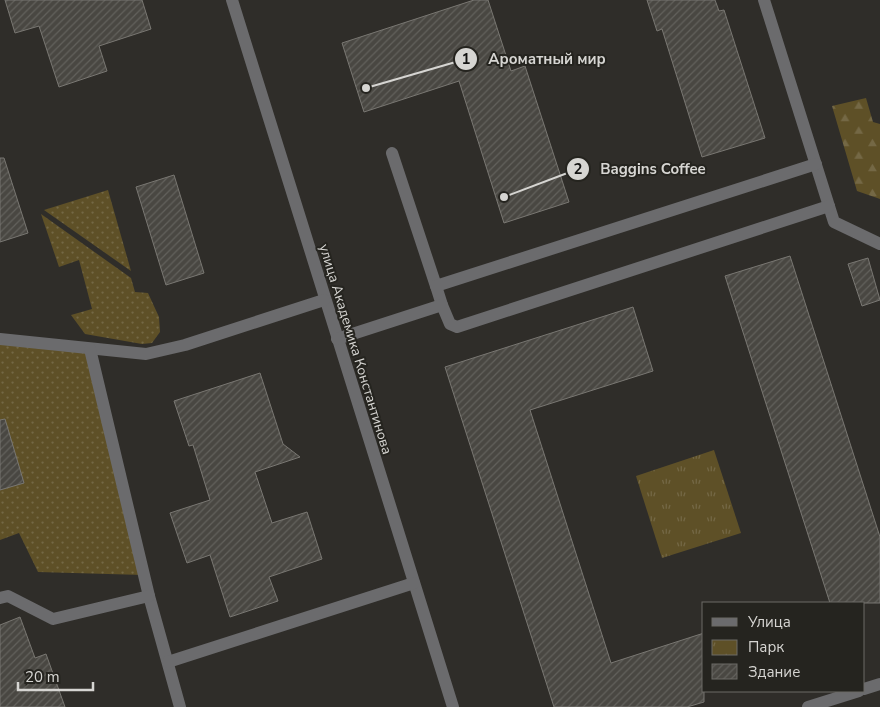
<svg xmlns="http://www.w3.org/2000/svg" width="880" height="707" font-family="'Nunito Sans',sans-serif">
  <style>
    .grass { fill: url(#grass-dots) }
    .forest { fill: url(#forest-firs) }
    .park { fill: url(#park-tufts) }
    .building { fill: url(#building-hatch); stroke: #797772 }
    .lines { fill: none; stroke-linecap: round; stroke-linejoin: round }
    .minor { stroke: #6b6b6d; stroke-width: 12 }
    .labels { text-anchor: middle; stroke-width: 4; stroke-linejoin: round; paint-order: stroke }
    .street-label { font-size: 14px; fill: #d6d5d2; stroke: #25241f }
    .leader { fill: none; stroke: #d6d5d2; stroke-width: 2 }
    .callout-dot { fill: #d6d5d2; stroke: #25241f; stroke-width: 2 }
    .mark-label { font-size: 15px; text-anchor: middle; font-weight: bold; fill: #111 }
    .callout-label { font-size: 15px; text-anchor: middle; font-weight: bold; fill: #d6d5d2; stroke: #25241f; stroke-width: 4; stroke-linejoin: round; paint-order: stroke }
  </style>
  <defs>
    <pattern id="grass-dots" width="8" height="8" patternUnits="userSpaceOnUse" patternTransform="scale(1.25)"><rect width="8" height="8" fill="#5e5027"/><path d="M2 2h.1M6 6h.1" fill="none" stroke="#746845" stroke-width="1.8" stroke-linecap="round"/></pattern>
    <pattern id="forest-firs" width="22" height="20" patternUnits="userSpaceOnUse" patternTransform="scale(1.25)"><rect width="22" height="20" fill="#5e5027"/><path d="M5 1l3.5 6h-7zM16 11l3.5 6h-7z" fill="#746845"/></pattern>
    <pattern id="park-tufts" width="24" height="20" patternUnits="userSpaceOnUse" patternTransform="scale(1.25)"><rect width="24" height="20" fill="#5e5027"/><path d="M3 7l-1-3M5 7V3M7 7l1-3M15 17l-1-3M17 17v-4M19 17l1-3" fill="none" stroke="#746845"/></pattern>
    <pattern id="building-hatch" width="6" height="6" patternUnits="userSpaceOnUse" patternTransform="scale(1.25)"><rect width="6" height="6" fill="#494742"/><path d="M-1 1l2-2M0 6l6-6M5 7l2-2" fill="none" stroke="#62615c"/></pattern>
  </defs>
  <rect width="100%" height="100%" fill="#2f2d29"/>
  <g class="grass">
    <path d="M108 190 131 271 44 210Z"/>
    <path d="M41 214 131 278 135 292 148 293 159 317 160 332 152 343 142 344 85 334 71 315 92 309 79 260 59 267Z"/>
    <path d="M0 341 90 349 143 575 38 572 19 533 0 540Z"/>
  </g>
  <path class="forest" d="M866 98 873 122 880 124V199L857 191 832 106Z"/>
  <path class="park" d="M714 450 741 533 662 558 636 476Z"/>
  <g class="building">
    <path d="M5 0H142L151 29 99 46 107 71 59 87 39 26 15 33Z"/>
    <path d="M474 0H488L511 71 525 66 569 202 504 223 459 81 364 112 342 43Z"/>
    <path d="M647 0H715L719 11 724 10 765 138 702 157 662 29 657 31Z"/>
    <path d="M0 158H4L28 233 0 242Z"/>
    <path d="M174 175 204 273 166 285 136 187Z"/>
    <path d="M790 256 880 537V603H830L725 276Z"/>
    <path d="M868 258 880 300 862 306 848 264Z"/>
    <path d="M633 307 653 371 530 410 611 663 704 633V702L687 707H554L445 367Z"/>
    <path d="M260 373 283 444 300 457 255 472 272 523 307 512 322 559 269 577 278 601 230 617 210 555 187 563 170 513 210 500 193 445 189 446 174 401Z"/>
    <path d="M5 419 24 483 0 490V420Z"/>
    <path d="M20 617 35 658 46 654 65 707H0V625Z"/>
  </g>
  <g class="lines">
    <g class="minor">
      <path d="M232 0 453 707"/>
      <path d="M764 0 834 222 880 244"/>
      <path d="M392 153 436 286"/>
      <path d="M442 305 436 286 816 164"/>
      <path d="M0 339 146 354 185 345 324 300"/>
      <path d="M337 339 442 305 450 324 457 327 829 206"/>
      <path d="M90 349 149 596 180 707"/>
      <path d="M0 598 8 596 53 619 149 596"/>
      <path d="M168 662 414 583"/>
      <path d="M864 689 880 684"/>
      <path d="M808 707 859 691"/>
    </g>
  </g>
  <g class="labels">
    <g class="street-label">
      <text transform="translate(356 349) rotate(73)" y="5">улица Академика Константинова</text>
    </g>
  </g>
  <path class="leader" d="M366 88L466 59M504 197L578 169"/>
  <g class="callout-dot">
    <circle cx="366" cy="88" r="5"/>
    <circle cx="504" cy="197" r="5"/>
    <circle cx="466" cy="59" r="12"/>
    <circle cx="578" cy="169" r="12"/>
  </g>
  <g class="mark-label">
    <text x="466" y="64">1</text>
    <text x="578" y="174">2</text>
  </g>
  <g class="callout-label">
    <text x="547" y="64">Ароматный мир</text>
    <text x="653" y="174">Baggins Coffee</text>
  </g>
  <rect x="702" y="602" width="162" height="90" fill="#25241f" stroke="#6c6b67"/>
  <rect x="712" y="618" width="25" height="8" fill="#6b6b6d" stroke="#6c6b67"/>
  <text x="748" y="627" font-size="15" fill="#d6d5d2">Улица</text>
  <rect x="712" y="640" width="25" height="15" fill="url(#park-tufts)" stroke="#6c6b67"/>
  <text x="748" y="652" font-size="15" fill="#d6d5d2">Парк</text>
  <rect x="712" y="664" width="25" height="15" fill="url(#building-hatch)" stroke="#6c6b67"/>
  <text x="748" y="677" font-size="15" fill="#d6d5d2">Здание</text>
  <path d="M18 682v8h75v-8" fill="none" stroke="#d6d5d2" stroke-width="2.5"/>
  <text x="25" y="682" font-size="15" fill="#d6d5d2" stroke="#25241f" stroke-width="4" paint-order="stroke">20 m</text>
</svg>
